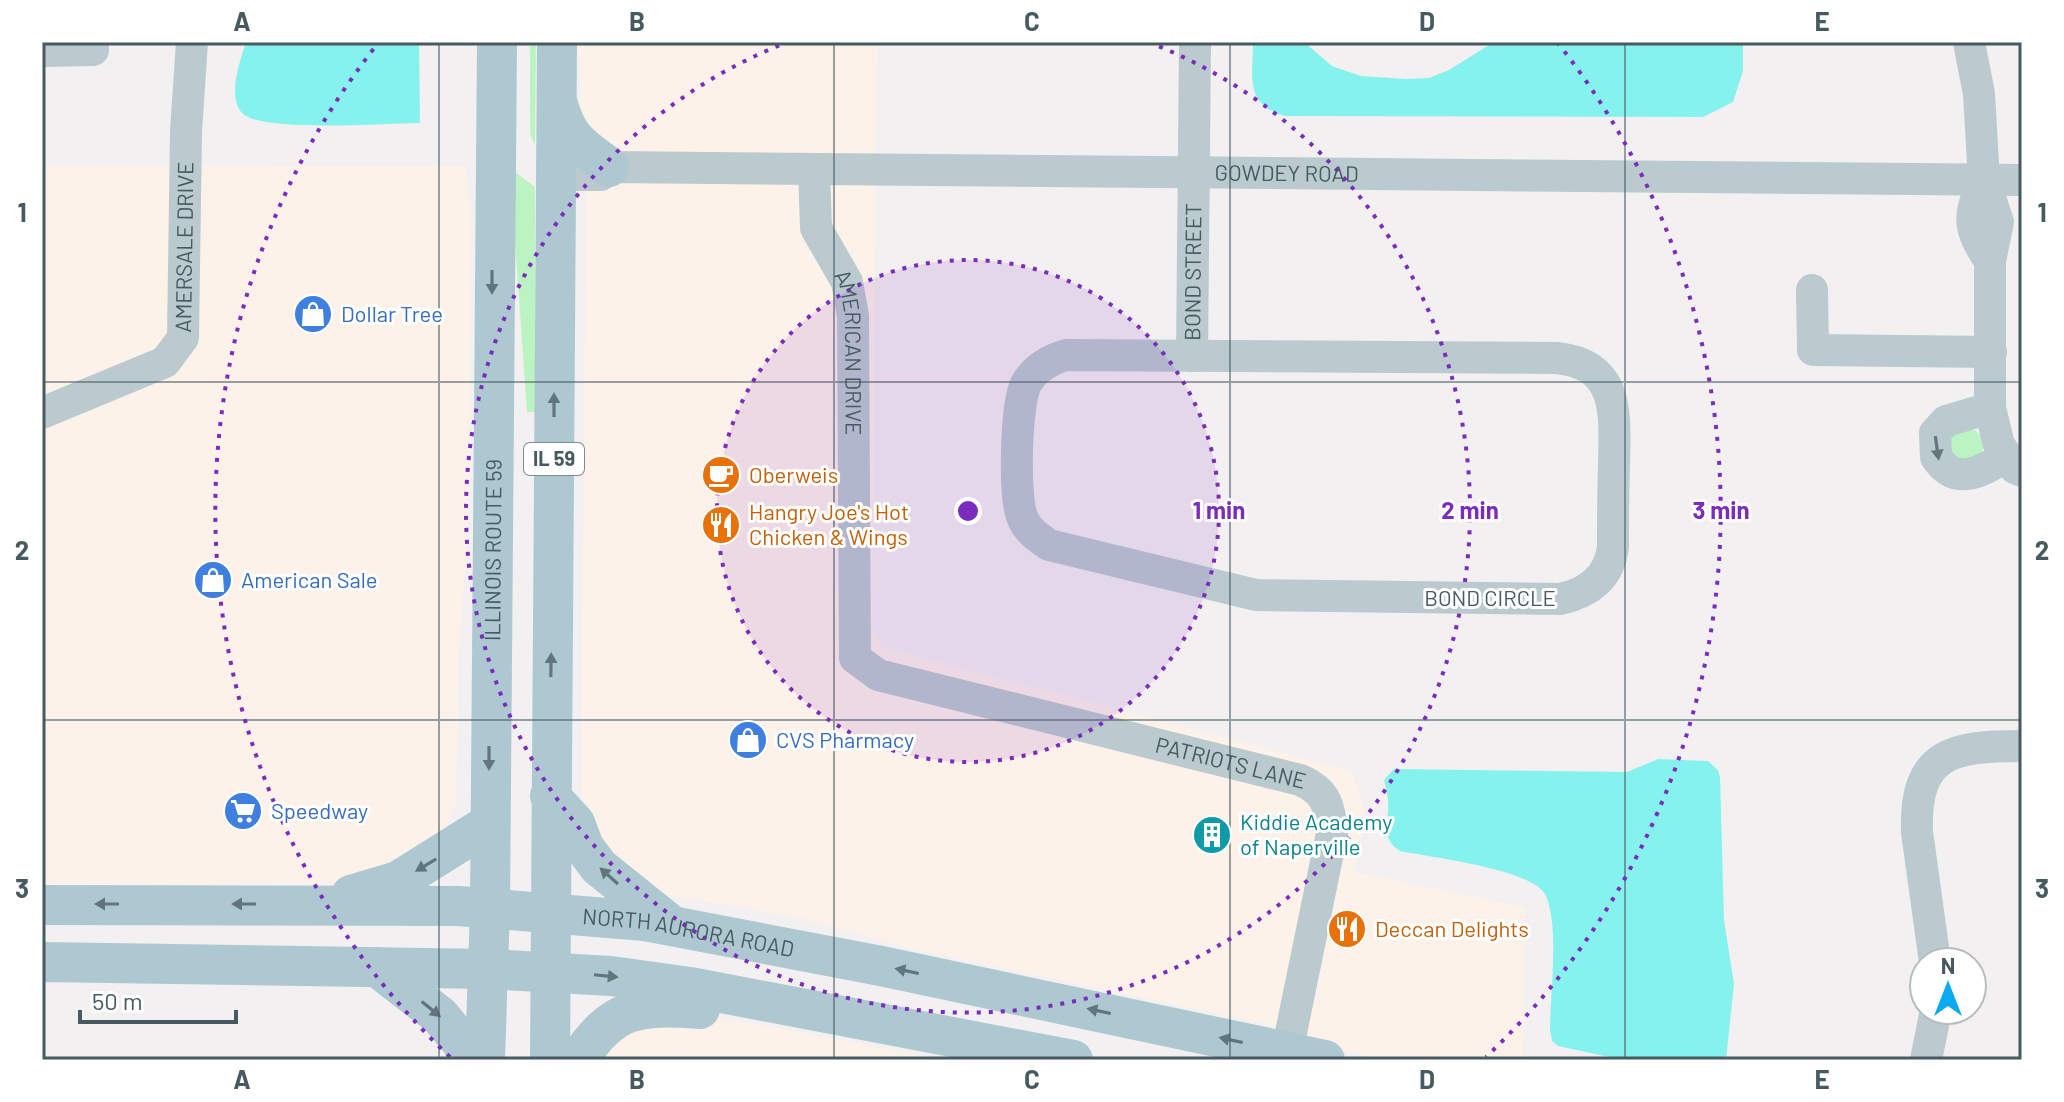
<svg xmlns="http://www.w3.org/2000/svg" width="2064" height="1102" font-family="Barlow,sans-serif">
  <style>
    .commercial { fill: #fdf2e9 }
    .green { fill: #bcf3c3 }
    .water { fill: #86f2ed }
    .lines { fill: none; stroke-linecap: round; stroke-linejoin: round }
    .minor { stroke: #bacace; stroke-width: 32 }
    .major { stroke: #aec8d1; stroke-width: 40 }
    .oneway { fill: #60767c }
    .oneway2 { fill: #63767b }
    .grid { fill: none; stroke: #465a5f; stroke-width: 2; stroke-opacity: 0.55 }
    .ring { fill: none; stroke: #7b2cbf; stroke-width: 4; stroke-dasharray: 4 8 }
    .labels { text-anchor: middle; stroke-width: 6; stroke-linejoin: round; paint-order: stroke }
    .shield { fill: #fff; stroke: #7e8c8f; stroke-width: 2 }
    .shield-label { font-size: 20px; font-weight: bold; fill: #465a5f }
    .street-label { font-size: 22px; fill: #465a5f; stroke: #fff }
    .shop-label { font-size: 22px; fill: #366cbe; stroke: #fff; text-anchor: start }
    .food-label { font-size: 22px; fill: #c56008; stroke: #fff; text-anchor: start }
    .culture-label { font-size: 22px; fill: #0d838f; stroke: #fff; text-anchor: start }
    .centre { fill: #7b2cbf; stroke: #fff; stroke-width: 4 }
    .ring-label { font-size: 24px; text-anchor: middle; font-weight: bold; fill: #7b2cbf; stroke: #fff; stroke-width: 6; stroke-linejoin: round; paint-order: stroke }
    .neatline { fill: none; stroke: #465a5f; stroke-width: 3 }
    .grid-label { font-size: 26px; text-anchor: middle; font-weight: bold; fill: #465a5f }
  </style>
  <rect width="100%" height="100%" fill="#f3f0f1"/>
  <g class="commercial">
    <path d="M578 42H877L872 629 883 648 1352 771 1366 816 1355 872 1525 907 1523 1060H1384L1326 1046 1262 1023 909 948 805 919 646 891 628 882 582 810 581 792 586 206Z"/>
    <path d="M42 165 466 166 471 223 469 512 459 652 456 803 443 837 346 884 42 886Z"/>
    <path d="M700 1016 753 1023 942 1060H590L612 1032Z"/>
  </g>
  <g class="green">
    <path d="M530 42H536L535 145 530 134Z"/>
    <path d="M515 172 535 187V412H527L512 199Z"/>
    <circle cx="1966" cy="445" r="17"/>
  </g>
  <g class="water">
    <path d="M246 42H419L420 123C389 123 260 133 242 113 227 96 240 61 246 42Z"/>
    <path d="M1253 42H1304L1332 66 1361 76 1406 79 1429 78 1449 70 1494 42H1743V71L1733 102 1703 117 1285 116C1244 104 1253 78 1253 42Z"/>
    <path d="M1658 759 1708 761 1718 770 1720 777 1724 920 1734 984 1726 1060H1623L1558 1046 1552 1041 1550 1029C1550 994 1560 924 1545 894 1531 869 1429 857 1400 851 1379 838 1390 821 1388 801 1388 794 1385 787 1384 780L1394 769 1627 772Z"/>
  </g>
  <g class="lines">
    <g class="minor">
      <path d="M1969 42 1979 94 1984 180 1998 222 1990 261V408L1999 445 2015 468 2022 471"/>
      <path d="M42 51 93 50V42"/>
      <path id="s1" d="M814 169 816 228 847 282 853 316 855 658 878 675 1300 780C1326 791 1330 806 1332 833L1287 1052"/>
      <path id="s2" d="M556 175H601L609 167 2022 180"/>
      <path d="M1984 180C1968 216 1967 227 1990 261"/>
      <path d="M1812 290 1813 350 1991 352"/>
      <path d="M1066 355 1557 358C1620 365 1615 414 1614 464 1613 491 1613 518 1613 546 1610 577 1589 593 1560 599L1256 595 1049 545C1039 538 1028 531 1023 519 1013 499 1016 403 1026 384 1035 368 1049 360 1066 355Z"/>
      <path id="s3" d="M1192 356 1195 42"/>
      <path d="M1990 408 1946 421 1935 433 1936 457C1956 487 1980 472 2006 457"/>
      <path id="s4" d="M42 413 165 362 183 338 186 131 192 42"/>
      <path d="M1935 962 1917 832C1914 752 1953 746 2022 746"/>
      <path d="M1926 1060 1936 1010"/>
    </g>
    <g class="major">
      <path d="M558 105C569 141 580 145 609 167"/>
      <path d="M550 796 575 823 584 847 599 867 670 924"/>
      <path d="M351 895 398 881 489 824"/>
      <path id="s5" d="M42 905 458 906 645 921 881 966 1325 1060"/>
      <path d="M42 962 488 969 611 976 690 987 1073 1060"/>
      <path d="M377 967 440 1016 476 1060"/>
      <path id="s6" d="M485 1060 490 907 497 42"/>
      <path d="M550 1060 557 42"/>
      <path d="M578 1060C614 1006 638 1005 700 1009"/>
    </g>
  </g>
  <defs><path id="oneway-solid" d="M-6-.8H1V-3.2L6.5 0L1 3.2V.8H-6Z" transform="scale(2)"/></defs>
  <g class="oneway">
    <use href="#oneway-solid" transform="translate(492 282) rotate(90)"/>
    <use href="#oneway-solid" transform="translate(554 405) rotate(-90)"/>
    <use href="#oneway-solid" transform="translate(551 665) rotate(-89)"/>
    <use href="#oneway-solid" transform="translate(489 758) rotate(90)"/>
    <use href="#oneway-solid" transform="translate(426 865) rotate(149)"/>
    <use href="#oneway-solid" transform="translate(609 876) rotate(-138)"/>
    <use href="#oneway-solid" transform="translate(107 904) rotate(180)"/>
    <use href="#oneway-solid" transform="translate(244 904) rotate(-180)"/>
    <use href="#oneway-solid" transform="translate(907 971) rotate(-168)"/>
    <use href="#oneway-solid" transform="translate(606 976) rotate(6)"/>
    <use href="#oneway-solid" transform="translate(431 1009) rotate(39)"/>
    <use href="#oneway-solid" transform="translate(1099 1011) rotate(-168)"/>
    <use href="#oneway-solid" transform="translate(1231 1040) rotate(-168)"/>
  </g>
  <use class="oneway2" href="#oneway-solid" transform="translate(1937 448) rotate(82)"/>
  <path class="grid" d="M439 42V1060M834 42V1060M1230 42V1060M1625 42V1060M42 382H2022M42 720H2022"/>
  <circle cx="968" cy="511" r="251" fill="#7b2cbf" fill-opacity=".12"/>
  <g class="ring">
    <circle cx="968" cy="511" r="251"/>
    <path d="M1148 42A502 502 0 1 1 788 42"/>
    <path d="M450 1057A753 753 0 0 1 379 42M1557 42A753 753 0 0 1 1486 1057"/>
  </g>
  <defs>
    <g id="shop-disc" transform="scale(2)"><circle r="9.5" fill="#3f7fe0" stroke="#fff"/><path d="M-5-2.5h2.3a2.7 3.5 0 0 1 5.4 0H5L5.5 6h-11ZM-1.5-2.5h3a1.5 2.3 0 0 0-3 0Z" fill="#fff"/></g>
    <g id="cafe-disc" transform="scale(2)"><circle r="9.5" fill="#e8710a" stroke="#fff"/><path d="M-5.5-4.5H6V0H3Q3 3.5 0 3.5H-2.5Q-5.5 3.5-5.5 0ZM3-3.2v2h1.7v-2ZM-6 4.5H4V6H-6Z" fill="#fff"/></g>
    <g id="restaurant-disc" transform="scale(2)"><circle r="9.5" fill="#e8710a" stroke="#fff"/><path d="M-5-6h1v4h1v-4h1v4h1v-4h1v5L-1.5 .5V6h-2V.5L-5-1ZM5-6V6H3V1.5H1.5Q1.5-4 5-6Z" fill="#fff"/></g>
    <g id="supermarket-disc" transform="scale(2)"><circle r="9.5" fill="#3f7fe0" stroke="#fff"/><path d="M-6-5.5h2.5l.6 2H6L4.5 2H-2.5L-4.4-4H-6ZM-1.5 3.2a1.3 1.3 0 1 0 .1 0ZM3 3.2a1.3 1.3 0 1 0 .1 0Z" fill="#fff"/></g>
    <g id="building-disc" transform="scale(2)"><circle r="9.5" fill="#0f9aa8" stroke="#fff"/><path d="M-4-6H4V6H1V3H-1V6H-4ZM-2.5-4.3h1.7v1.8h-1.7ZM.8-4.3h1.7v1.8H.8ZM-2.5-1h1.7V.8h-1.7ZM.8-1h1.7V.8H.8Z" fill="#fff"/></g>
  </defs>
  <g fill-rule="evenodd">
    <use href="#shop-disc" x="313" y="314"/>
    <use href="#cafe-disc" x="721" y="475"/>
    <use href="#restaurant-disc" x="721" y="525"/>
    <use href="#shop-disc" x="213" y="580"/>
    <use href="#shop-disc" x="748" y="740"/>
    <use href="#supermarket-disc" x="243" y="811"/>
    <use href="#building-disc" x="1212" y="835"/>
    <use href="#restaurant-disc" x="1347" y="929"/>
  </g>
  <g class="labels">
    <rect class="shield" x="524" y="443" width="60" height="32" rx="6"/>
    <g class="shield-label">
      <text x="554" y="466">IL 59</text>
    </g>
    <g class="street-label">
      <text dy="8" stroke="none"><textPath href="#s2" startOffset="734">GOWDEY ROAD</textPath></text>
      <text dy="8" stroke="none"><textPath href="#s4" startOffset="254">AMERSALE DRIVE</textPath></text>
      <text dy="8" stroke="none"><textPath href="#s3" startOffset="84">BOND STREET</textPath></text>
      <text dy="8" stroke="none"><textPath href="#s1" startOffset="192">AMERICAN DRIVE</textPath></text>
      <text dy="8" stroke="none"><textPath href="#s6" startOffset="510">ILLINOIS ROUTE 59</textPath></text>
      <text x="1490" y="606">BOND CIRCLE</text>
      <text dy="8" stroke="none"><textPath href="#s1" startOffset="890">PATRIOTS LANE</textPath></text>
      <text dy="8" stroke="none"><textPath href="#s5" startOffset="648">NORTH AURORA ROAD</textPath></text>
    </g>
    <g class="shop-label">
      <text x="341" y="322">Dollar Tree</text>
      <text x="241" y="588">American Sale</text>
      <text x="776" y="748">CVS Pharmacy</text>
      <text x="271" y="819">Speedway</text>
    </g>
    <g class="food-label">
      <text x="749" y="483">Oberweis</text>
      <text x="749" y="520">Hangry Joe's Hot<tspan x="749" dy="25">Chicken &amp; Wings</tspan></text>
      <text x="1375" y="937">Deccan Delights</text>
    </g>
    <g class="culture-label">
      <text x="1240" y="830">Kiddie Academy<tspan x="1240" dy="25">of Naperville</tspan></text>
    </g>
  </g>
  <circle cx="968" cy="511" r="12" class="centre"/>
  <g class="ring-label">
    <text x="1219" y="519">1 min</text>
    <text x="1470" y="519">2 min</text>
    <text x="1721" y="519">3 min</text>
  </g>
  <rect width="2064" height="1102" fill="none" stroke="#ffffff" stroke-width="88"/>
  <g transform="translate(1948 986)"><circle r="38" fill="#ffffff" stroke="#b5bdbf" stroke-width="2"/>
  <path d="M0-6L14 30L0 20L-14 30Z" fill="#0caaf0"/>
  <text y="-12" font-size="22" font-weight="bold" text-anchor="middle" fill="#465a5f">N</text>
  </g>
  <path d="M80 1010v12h156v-12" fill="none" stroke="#465a5f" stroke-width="4"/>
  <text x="92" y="1010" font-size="24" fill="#465a5f" stroke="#ffffff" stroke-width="6" paint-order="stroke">50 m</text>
  <rect x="44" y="44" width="1976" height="1014" class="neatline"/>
  <g class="grid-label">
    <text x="242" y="31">A</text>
    <text x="637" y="31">B</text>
    <text x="1032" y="31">C</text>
    <text x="1427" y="31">D</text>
    <text x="1822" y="31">E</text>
    <text x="22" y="222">1</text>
    <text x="2042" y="222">1</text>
    <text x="22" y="560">2</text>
    <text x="2042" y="560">2</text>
    <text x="22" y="898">3</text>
    <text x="2042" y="898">3</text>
    <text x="242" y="1089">A</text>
    <text x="637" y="1089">B</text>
    <text x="1032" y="1089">C</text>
    <text x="1427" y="1089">D</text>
    <text x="1822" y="1089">E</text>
  </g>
</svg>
